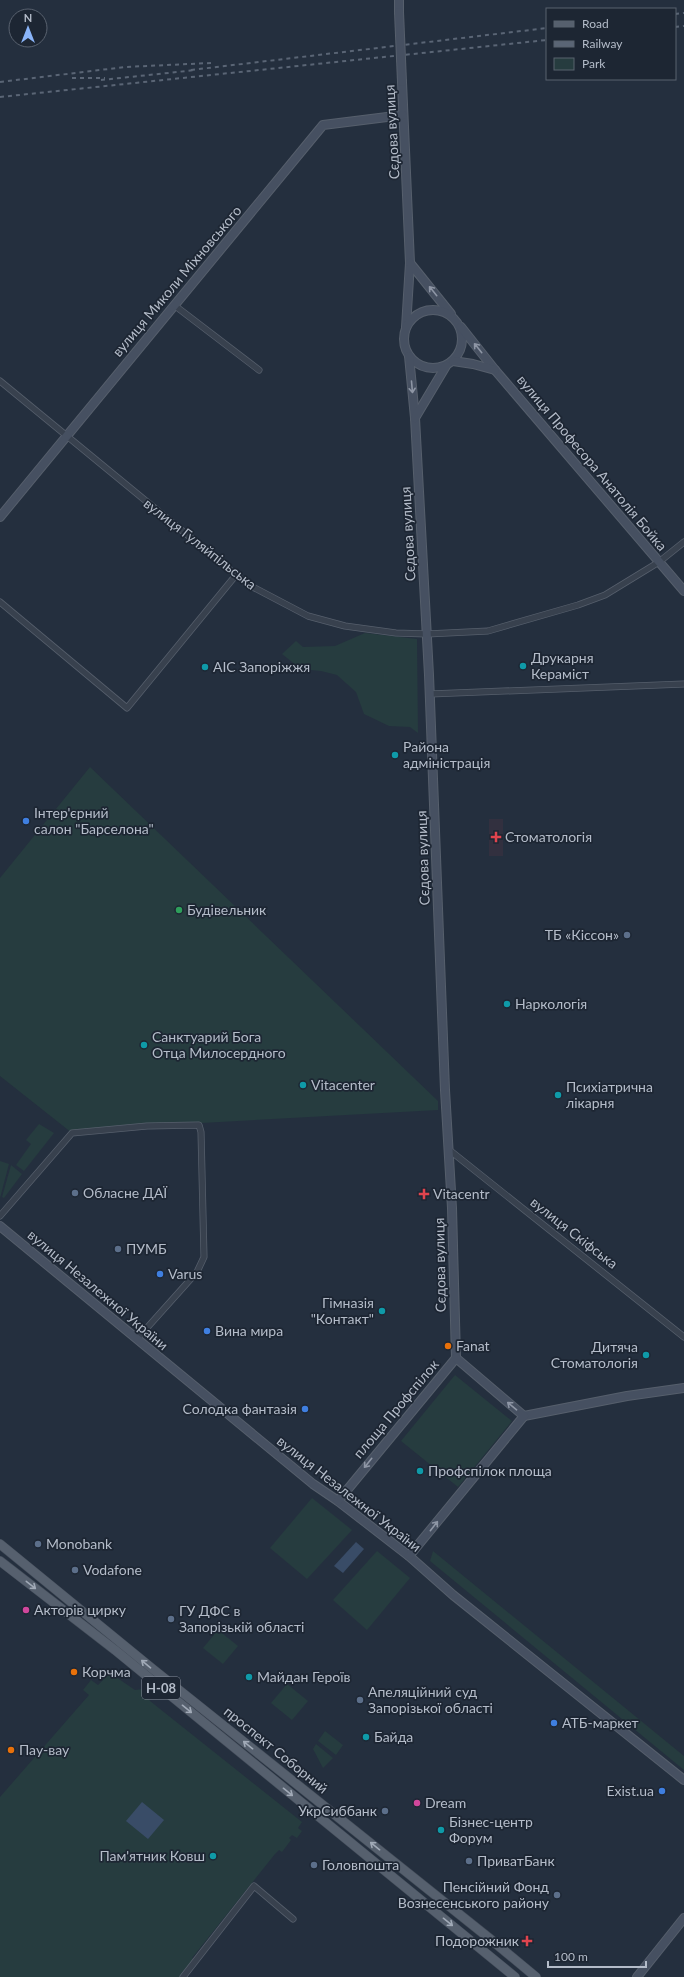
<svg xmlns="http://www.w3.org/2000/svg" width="684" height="1977" font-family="Lato,sans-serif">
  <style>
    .medical { fill: #32303f }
    .green { fill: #263c3f }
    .water { fill: #394c67 }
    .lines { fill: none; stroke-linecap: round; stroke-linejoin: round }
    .street-casing { stroke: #565f6c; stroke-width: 7 }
    .secondary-casing { stroke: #565f6c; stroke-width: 10 }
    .primary-casing { stroke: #414a57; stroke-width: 10 }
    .street { stroke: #38414e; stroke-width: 5.5 }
    .secondary { stroke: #465061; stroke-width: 8 }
    .primary { stroke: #56606e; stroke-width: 9 }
    .rail { stroke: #5a6575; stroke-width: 2; stroke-dasharray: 4 4; stroke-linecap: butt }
    .secondary-bridge-casing { stroke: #565f6c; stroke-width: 10; stroke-linecap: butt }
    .secondary-bridge { stroke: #465061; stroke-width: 8 }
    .oneway { stroke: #8e96a5 }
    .oneway2 { stroke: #a1aab7 }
    .culture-dot { fill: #0f9aa8; stroke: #1d2633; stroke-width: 1.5 }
    .shop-dot { fill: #3f7fe0; stroke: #1d2633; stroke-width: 1.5 }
    .health-dot { fill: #e0444e; stroke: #1d2633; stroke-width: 1.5 }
    .leisure-dot { fill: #2e9e5b; stroke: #1d2633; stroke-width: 1.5 }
    .service-dot { fill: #5c6f8a; stroke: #1d2633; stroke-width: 1.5 }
    .food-dot { fill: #e8710a; stroke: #1d2633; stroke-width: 1.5 }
    .hotel-dot { fill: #d1479c; stroke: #1d2633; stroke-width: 1.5 }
    .labels { text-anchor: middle; stroke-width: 3.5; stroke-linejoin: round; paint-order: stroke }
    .shield { fill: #1d2633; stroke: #878f9c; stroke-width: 1 }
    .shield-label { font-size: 13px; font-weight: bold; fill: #b4bcc9 }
    .street-label { font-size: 14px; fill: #b4bcc9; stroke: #1d2633 }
    .poi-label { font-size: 14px; fill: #b4bcc9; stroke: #1d2633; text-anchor: start }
  </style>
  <rect width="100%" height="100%" fill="#242f3e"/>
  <rect class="medical" x="489" y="819" width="14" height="37"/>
  <g class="green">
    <path d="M365 633 417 639 418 733 410 727 389 726 364 714 356 692 337 675 321 671 301 669 282 654 296 641 303 647 335 646Z"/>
    <path d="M90 767 438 1101V1110L147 1126 72 1133 0 1076V878Z"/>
    <path d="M39 1124 54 1133 24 1171 16 1165 31 1144 26 1140Z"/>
    <path d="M0 1161 9 1164 0 1198Z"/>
    <path d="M11 1165 22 1174 4 1198 2 1197Z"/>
    <path d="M455 1375 512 1421 458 1487 401 1441Z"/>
    <path d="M312 1498 352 1530 307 1579 270 1548Z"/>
    <path d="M377 1551 410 1578 367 1630 333 1600Z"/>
    <path d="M433 1551 684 1756V1770L430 1561Z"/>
    <path d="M218 1630 238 1646 223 1664 203 1648Z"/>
    <path d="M110 1673 135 1690 143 1689 150 1701 302 1822 298 1828 302 1831 297 1838 292 1835 289 1838 291 1840 282 1852 279 1850 275 1854 192 1958 194 1959 180 1977H0V1797L89 1695 83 1690 91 1680 98 1685Z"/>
    <path d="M287 1684 308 1701 292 1720 271 1703Z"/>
    <path d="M325 1731 343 1745 336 1755 318 1741Z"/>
    <path d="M316 1744 333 1758 323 1768 313 1749Z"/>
  </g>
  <g class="water">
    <path d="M356 1542 364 1549 343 1573 334 1566Z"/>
    <path d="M142 1802 164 1820 148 1839 126 1821Z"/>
  </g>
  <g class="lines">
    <g class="street-casing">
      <g id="street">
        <path d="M174 305 259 370"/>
        <path d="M0 381 247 584 308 616 345 626 396 633 427 634 488 631 578 605 605 595 659 562 684 542"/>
        <path d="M0 602 127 708 236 575"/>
        <path d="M430 694 684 684"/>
        <path d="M448 1149 684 1337"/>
        <path d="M0 1216 72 1133 147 1126 199 1125 201 1132 204 1257 197 1272 137 1339"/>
        <path d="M183 1977 254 1886 293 1919"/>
      </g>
    </g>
    <g class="secondary-casing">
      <g id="secondary">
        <path d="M399 0V12"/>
        <path d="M402 82 410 263 406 327"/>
        <path d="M410 263 451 314"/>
        <circle cx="433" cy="339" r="29"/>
        <path d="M461 327 495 370 684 591"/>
        <path d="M409 356 415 418 429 675 445 1090 452 1208 456 1358"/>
        <path d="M453 361 473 364 495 370"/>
        <path d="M415 418 446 366"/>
        <path d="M0 517 323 125 403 115"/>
        <path d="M0 1226 313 1484 338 1501 409 1556 453 1595 684 1780"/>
        <path d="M524 1416 627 1396 684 1388"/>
        <path d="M338 1501 456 1358"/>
        <path d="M409 1556 524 1416 456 1358"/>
        <path d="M637 1977 684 1918"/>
      </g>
    </g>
    <g class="primary-casing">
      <g id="primary">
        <path d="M0 1544 154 1670 489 1938 536 1977"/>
        <path d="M0 1561 115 1650 515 1977"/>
      </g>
    </g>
    <use href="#street" class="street"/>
    <use href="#secondary" class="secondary"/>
    <use href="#primary" class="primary"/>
    <g class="rail">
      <path d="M675 14 684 13"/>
      <path d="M675 27 684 26"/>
      <path d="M191 70 547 28"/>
      <path d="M72 78H105"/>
      <path d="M101 80 196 70"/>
      <path d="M0 82 125 67 211 63"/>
      <path d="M0 97 547 40"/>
    </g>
    <g class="secondary-bridge-casing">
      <path id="secondary-bridge" d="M399 12 402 82"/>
    </g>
    <use href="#secondary-bridge" class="secondary-bridge"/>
  </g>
  <defs><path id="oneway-shaft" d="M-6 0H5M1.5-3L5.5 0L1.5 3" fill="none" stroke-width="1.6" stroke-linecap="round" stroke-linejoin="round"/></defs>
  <g class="oneway">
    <use href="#oneway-shaft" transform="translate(433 291) rotate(-129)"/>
    <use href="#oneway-shaft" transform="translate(478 348) rotate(-129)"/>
    <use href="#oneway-shaft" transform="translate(412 387) rotate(85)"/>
    <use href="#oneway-shaft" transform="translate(512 1406) rotate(-140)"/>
    <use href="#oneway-shaft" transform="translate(368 1463) rotate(129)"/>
    <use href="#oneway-shaft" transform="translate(434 1526) rotate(-52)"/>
  </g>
  <g class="oneway2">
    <use href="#oneway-shaft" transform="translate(31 1585) rotate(38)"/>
    <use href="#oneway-shaft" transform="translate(146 1664) rotate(-140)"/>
    <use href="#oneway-shaft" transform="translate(187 1709) rotate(39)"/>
    <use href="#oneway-shaft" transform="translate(248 1745) rotate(-141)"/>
    <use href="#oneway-shaft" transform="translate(288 1792) rotate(39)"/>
    <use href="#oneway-shaft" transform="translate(375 1846) rotate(-141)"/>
    <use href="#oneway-shaft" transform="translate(448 1922) rotate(39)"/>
  </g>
  <g class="culture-dot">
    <circle cx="523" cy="666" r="4"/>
    <circle cx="205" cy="667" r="4"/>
    <circle cx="395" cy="755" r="4"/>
    <circle cx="507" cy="1004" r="4"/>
    <circle cx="144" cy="1045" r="4"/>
    <circle cx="303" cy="1085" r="4"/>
    <circle cx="558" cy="1095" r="4"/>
    <circle cx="382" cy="1311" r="4"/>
    <circle cx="646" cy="1355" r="4"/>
    <circle cx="420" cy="1471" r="4"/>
    <circle cx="249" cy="1677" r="4"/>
    <circle cx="366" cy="1737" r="4"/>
    <circle cx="441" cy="1830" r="4"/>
    <circle cx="213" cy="1856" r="4"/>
  </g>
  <g class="shop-dot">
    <circle cx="26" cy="821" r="4"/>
    <circle cx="160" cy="1274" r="4"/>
    <circle cx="207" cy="1331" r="4"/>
    <circle cx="305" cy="1409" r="4"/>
    <circle cx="554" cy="1723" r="4"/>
    <circle cx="662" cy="1791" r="4"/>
  </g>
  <g class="health-dot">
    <path d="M494 831h4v4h4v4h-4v4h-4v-4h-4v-4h4z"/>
    <path d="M422 1188h4v4h4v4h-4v4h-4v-4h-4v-4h4z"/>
    <path d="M525 1935h4v4h4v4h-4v4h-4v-4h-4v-4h4z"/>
  </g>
  <circle class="leisure-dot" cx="179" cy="910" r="4"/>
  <g class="service-dot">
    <circle cx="627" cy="935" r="4"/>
    <circle cx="75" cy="1193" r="4"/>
    <circle cx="118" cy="1249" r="4"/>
    <circle cx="38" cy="1544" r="4"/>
    <circle cx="75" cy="1570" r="4"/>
    <circle cx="171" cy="1619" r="4"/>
    <circle cx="360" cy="1700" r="4"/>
    <circle cx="385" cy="1811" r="4"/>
    <circle cx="469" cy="1861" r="4"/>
    <circle cx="314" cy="1865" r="4"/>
    <circle cx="557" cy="1895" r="4"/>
  </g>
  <g class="food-dot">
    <circle cx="448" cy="1346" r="4"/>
    <circle cx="74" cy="1672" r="4"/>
    <circle cx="11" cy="1750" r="4"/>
  </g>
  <g class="hotel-dot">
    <circle cx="26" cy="1610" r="4"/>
    <circle cx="417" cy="1803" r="4"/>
  </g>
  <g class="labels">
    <rect class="shield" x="142" y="1677" width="38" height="22" rx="3"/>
    <g class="shield-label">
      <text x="161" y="1693">Н-08</text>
    </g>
    <g class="street-label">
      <text transform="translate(392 132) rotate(-93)" y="5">Сєдова вулиця</text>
      <text transform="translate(177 281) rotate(-50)" y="5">вулиця Миколи Міхновського</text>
      <text transform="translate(592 463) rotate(50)" y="5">вулиця Професора Анатолія Бойка</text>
      <text transform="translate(408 534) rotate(-93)" y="5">Сєдова вулиця</text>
      <text transform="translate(200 544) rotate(38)" y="5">вулиця Гуляйпільська</text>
      <text transform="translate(423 858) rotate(-92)" y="5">Сєдова вулиця</text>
      <text transform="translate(574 1233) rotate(38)" y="5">вулиця Скіфська</text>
      <text transform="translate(440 1265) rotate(-91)" y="5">Сєдова вулиця</text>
      <text transform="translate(98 1290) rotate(40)" y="5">вулиця Незалежної України</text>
      <text transform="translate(396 1409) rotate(-50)" y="5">площа Профспілок</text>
      <text transform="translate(349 1494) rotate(38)" y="5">вулиця Незалежної України</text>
      <text transform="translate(276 1750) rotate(39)" y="5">проспект Соборний</text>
    </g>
    <g class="poi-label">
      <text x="531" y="663">Друкарня<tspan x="531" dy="16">Кераміст</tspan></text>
      <text x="213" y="672">АІС Запоріжжя</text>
      <text x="403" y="752">Района<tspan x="403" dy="16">адміністрація</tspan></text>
      <text x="34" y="818">Інтер'єрний<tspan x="34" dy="16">салон "Барселона"</tspan></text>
      <text x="505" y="842">Стоматологія</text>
      <text x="187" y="915">Будівельник</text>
      <text x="619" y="940" text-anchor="end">ТБ «Кіссон»</text>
      <text x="515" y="1009">Наркологія</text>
      <text x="152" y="1042">Санктуарий Бога<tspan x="152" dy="16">Отца Милосердного</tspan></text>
      <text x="311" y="1090">Vitacenter</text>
      <text x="566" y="1092">Психіатрична<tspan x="566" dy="16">лікарня</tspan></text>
      <text x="83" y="1198">Обласне ДАЇ</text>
      <text x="433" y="1199">Vitacentr</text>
      <text x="126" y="1254">ПУМБ</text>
      <text x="168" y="1279">Varus</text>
      <text x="374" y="1308" text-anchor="end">Гімназія<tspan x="374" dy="16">"Контакт"</tspan></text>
      <text x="215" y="1336">Вина мира</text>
      <text x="456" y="1351">Fanat</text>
      <text x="638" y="1352" text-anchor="end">Дитяча<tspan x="638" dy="16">Стоматологія</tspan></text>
      <text x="297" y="1414" text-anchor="end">Солодка фантазія</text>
      <text x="428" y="1476">Профспілок площа</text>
      <text x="46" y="1549">Monobank</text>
      <text x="83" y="1575">Vodafone</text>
      <text x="34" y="1615">Акторів цирку</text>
      <text x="179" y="1616">ГУ ДФС в<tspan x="179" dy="16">Запорізькій області</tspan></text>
      <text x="82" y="1677">Корчма</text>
      <text x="257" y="1682">Майдан Героїв</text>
      <text x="368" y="1697">Апеляційний суд<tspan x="368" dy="16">Запорізької області</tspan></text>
      <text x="562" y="1728">АТБ-маркет</text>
      <text x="374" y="1742">Байда</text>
      <text x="19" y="1755">Пау-вау</text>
      <text x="654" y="1796" text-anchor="end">Exist.ua</text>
      <text x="425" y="1808">Dream</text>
      <text x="377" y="1816" text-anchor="end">УкрСиббанк</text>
      <text x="449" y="1827">Бізнес-центр<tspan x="449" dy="16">Форум</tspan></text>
      <text x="205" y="1861" text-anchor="end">Пам'ятник Ковш</text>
      <text x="477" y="1866">ПриватБанк</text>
      <text x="322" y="1870">Головпошта</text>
      <text x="549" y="1892" text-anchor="end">Пенсійний Фонд<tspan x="549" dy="16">Вознесенського району</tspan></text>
      <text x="519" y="1946" text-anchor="end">Подорожник</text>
    </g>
  </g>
  <rect x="546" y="8" width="130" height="72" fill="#1d2633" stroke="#59626f"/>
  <rect x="554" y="21" width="20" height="6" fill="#56606e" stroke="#59626f"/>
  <text x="582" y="28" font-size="12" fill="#b4bcc9">Road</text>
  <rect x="554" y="41" width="20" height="6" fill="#5a6575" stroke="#59626f"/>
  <text x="582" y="48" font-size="12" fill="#b4bcc9">Railway</text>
  <rect x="554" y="58" width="20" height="12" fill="#263c3f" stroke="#59626f"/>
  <text x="582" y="68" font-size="12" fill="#b4bcc9">Park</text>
  <g transform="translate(28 28)"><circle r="19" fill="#1d2633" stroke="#59626f"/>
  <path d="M0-3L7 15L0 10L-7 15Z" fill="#8ab4f8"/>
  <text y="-6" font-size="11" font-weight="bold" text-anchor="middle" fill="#b4bcc9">N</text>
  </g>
  <path d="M548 1961v6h98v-6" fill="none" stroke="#b4bcc9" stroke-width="2"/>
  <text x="554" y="1961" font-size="12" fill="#b4bcc9" stroke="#1d2633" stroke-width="3" paint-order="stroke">100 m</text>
</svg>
